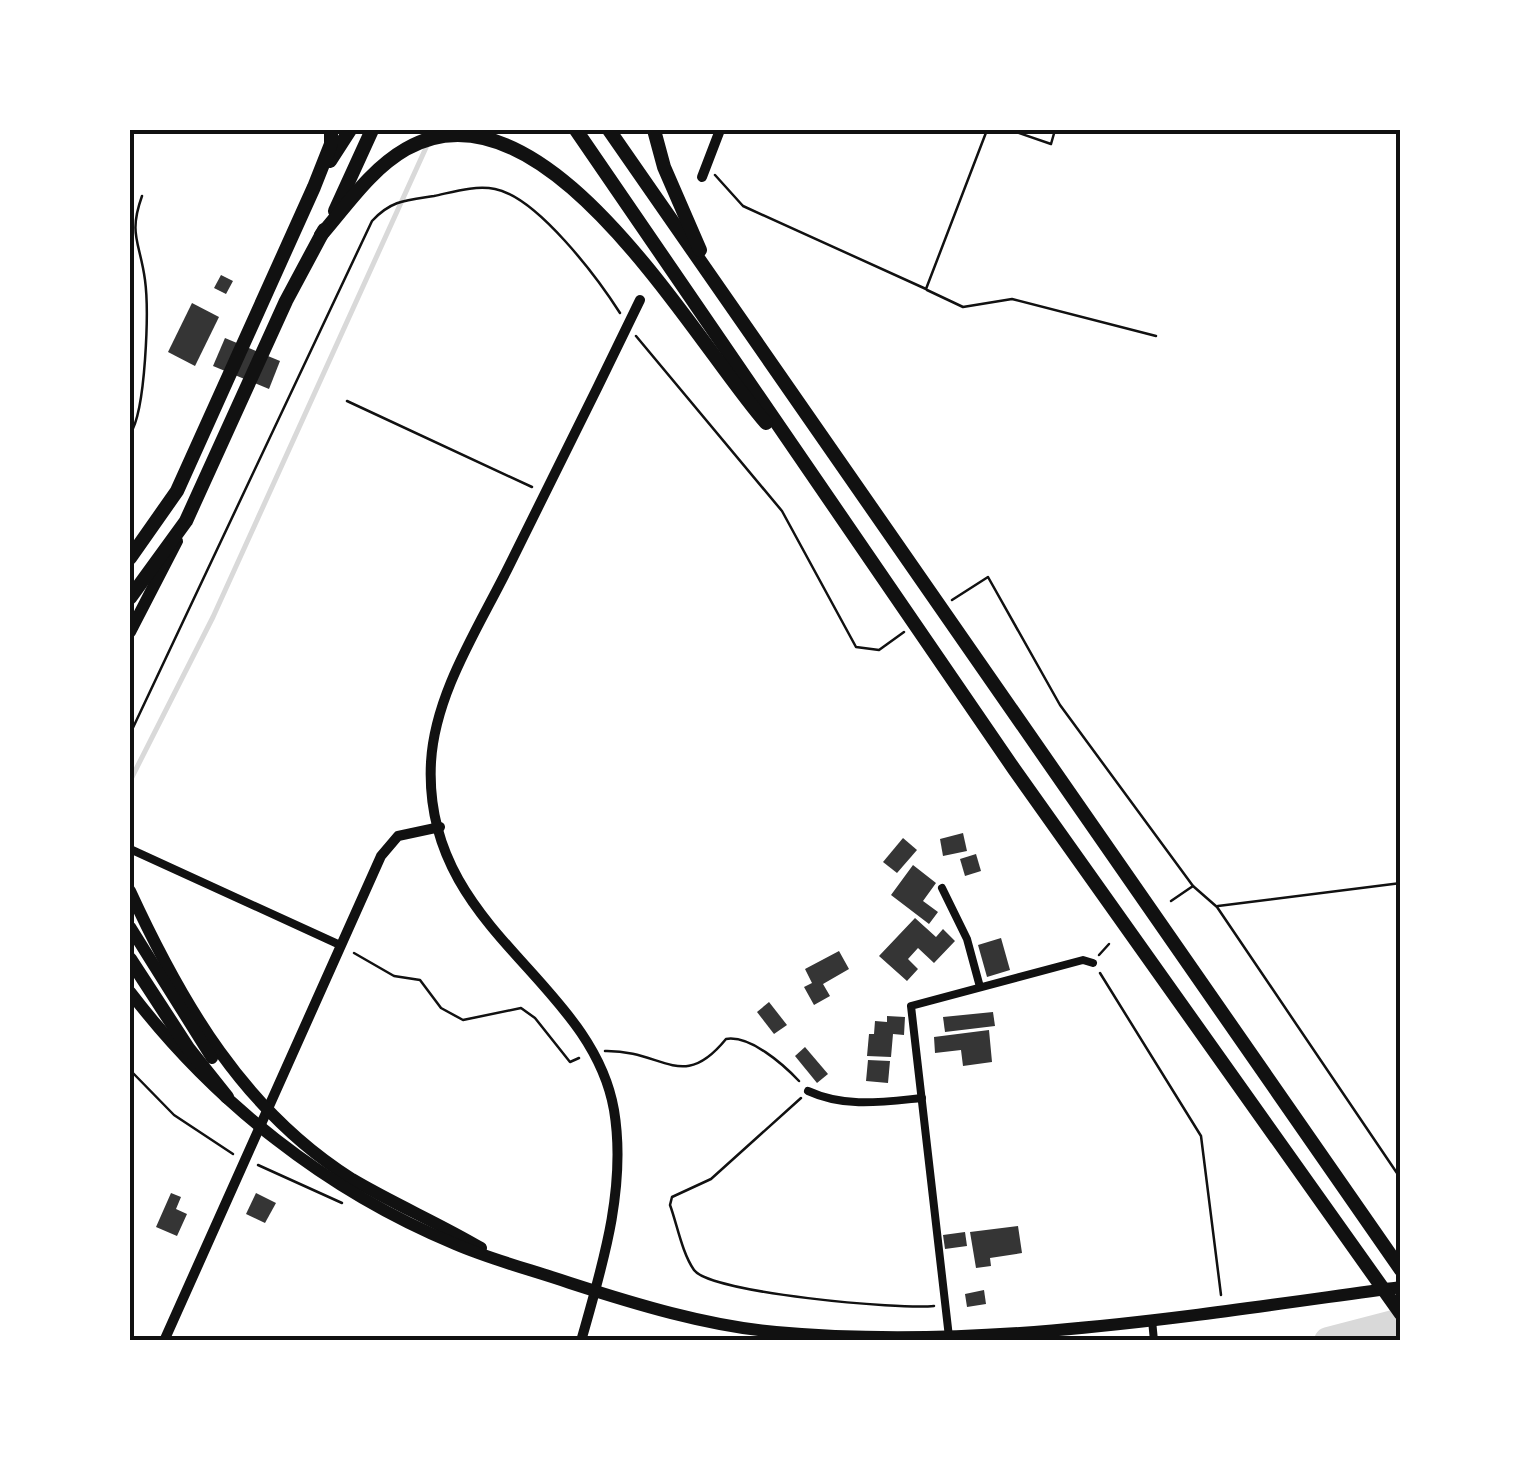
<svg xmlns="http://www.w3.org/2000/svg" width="1531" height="1471" font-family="'DejaVu Sans',sans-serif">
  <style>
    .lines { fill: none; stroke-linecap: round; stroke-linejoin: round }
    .stream { stroke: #d9d9d9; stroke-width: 5 }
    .river { stroke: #d9d9d9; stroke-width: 28 }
    .building { fill: #353535 }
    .path { stroke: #111; stroke-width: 2.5 }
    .minor { stroke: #111; stroke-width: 8 }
    .tertiary { stroke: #111; stroke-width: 10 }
    .primary { stroke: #111; stroke-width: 12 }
    .motorway { stroke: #111; stroke-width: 14 }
    .neatline { fill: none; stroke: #111; stroke-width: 4 }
  </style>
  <rect width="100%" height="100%" fill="#fff"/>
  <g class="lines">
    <path class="stream" d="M130 781 213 617 434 130"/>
    <path class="river" d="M1328 1341 1401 1322"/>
  </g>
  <g class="building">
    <path d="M221 275 233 281 226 294 214 288Z"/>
    <path d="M192 303 219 317 195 366 168 352Z"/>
    <path d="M225 338 280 361 269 389 213 366Z"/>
    <path d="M963 833 967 851 943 856 940 839Z"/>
    <path d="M903 838 917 850 897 873 883 862Z"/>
    <path d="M976 854 981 871 965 876 960 859Z"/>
    <path d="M913 865 936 883 923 901 938 912 929 924 891 895Z"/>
    <path d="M915 918 936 937 943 929 955 941 934 963 918 948 908 959 918 969 907 981 879 956Z"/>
    <path d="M1001 938 1010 970 987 977 978 945Z"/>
    <path d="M839 951 849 969 823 984 830 996 814 1005 804 987 812 983 805 969Z"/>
    <path d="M769 1002 787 1025 774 1034 757 1012Z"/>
    <path d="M993 1012 995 1026 945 1032 943 1017Z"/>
    <path d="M887 1016 905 1017 904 1035 893 1034 891 1057 867 1056 869 1034H874L875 1021 887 1022Z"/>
    <path d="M989 1030 992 1062 963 1066 961 1050 935 1053 934 1037Z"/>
    <path d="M805 1047 828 1074 817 1083 795 1056Z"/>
    <path d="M868 1060 890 1061 888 1083 866 1081Z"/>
    <path d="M171 1193 181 1197 176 1209 187 1214 177 1236 156 1227Z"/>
    <path d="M256 1193 276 1203 265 1223 246 1214Z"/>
    <path d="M1018 1226 1022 1253 990 1258 991 1266 976 1268 970 1232Z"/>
    <path d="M965 1232 967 1246 945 1249 943 1235Z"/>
    <path d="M984 1290 986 1304 967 1307 965 1294Z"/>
  </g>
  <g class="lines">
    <g class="path">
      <path d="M1010 130 1051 144 1055 130"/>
      <path d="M715 175 743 206 926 289 987 130"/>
      <path d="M927 290 963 307 1012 299 1156 336"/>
      <path d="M636 336 782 511 856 647 879 650 904 632"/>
      <path d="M347 401 532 487"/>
      <path d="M130 434C146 411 149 310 145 280 140 242 128 235 142 196"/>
      <path d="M952 600 988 577 1060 705 1193 886 1217 907 1401 1179"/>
      <path d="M130 734 372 221C391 200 407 200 434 196 453 192 475 185 495 189 537 197 597 277 620 313"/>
      <path d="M1171 901 1193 886"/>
      <path d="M1218 906 1401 883"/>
      <path d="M354 953 394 976 420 980 441 1008 463 1020 521 1008 535 1018 570 1062 579 1058"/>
      <path d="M1099 955 1109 944"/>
      <path d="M1100 973 1201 1136 1221 1295"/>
      <path d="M605 1051C664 1050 682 1093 726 1039 750 1035 783 1064 799 1081"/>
      <path d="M130 1070 174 1115 233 1154"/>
      <path d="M801 1098 711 1179 672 1197 670 1205C677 1224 682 1253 694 1270 711 1293 901 1310 934 1306"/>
      <path d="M258 1165 342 1203"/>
    </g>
    <g class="minor">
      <path d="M130 849 340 945"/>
      <path d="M942 888 967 939 980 987"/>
      <path d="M808 1091C845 1108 882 1102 922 1098"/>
      <path d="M1152 1320 1154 1341"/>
      <path d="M949 1337 911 1006 1083 960 1093 963"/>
    </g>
    <g class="tertiary">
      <path d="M702 177 720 130"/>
      <path d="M164 1341 381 856 398 836 440 827"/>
      <path d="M581 1341C602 1267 627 1188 614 1110 591 978 422 929 431 762 435 693 479 627 509 566 553 478 597 389 640 300"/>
    </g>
    <g class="primary">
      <path d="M130 632 177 541"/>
      <path d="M130 891C182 1004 244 1111 352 1179 394 1204 439 1223 481 1248"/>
      <path d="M130 927 212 1058"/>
      <path d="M130 992C214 1102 327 1191 455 1244 492 1260 532 1270 570 1283 635 1304 707 1326 776 1332 984 1351 1195 1315 1401 1287"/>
    </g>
    <g class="motorway">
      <path d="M576 130 1014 769 1401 1314"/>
      <path d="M609 130 1401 1270"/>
      <path d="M654 130 664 167 700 250"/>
      <path d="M330 161 350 130"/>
      <path d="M335 211 372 130"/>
      <path d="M321 235C347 205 371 169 406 149 544 70 694 341 766 423"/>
      <path d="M130 558 177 491 314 187 331 144V130"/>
      <path d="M130 598 186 521 286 301 324 230"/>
      <path d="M130 959 188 1048 227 1097"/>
    </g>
  </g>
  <rect width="1531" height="1471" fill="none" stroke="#ffffff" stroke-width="265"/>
  <rect x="132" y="132" width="1266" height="1206" class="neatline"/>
</svg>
